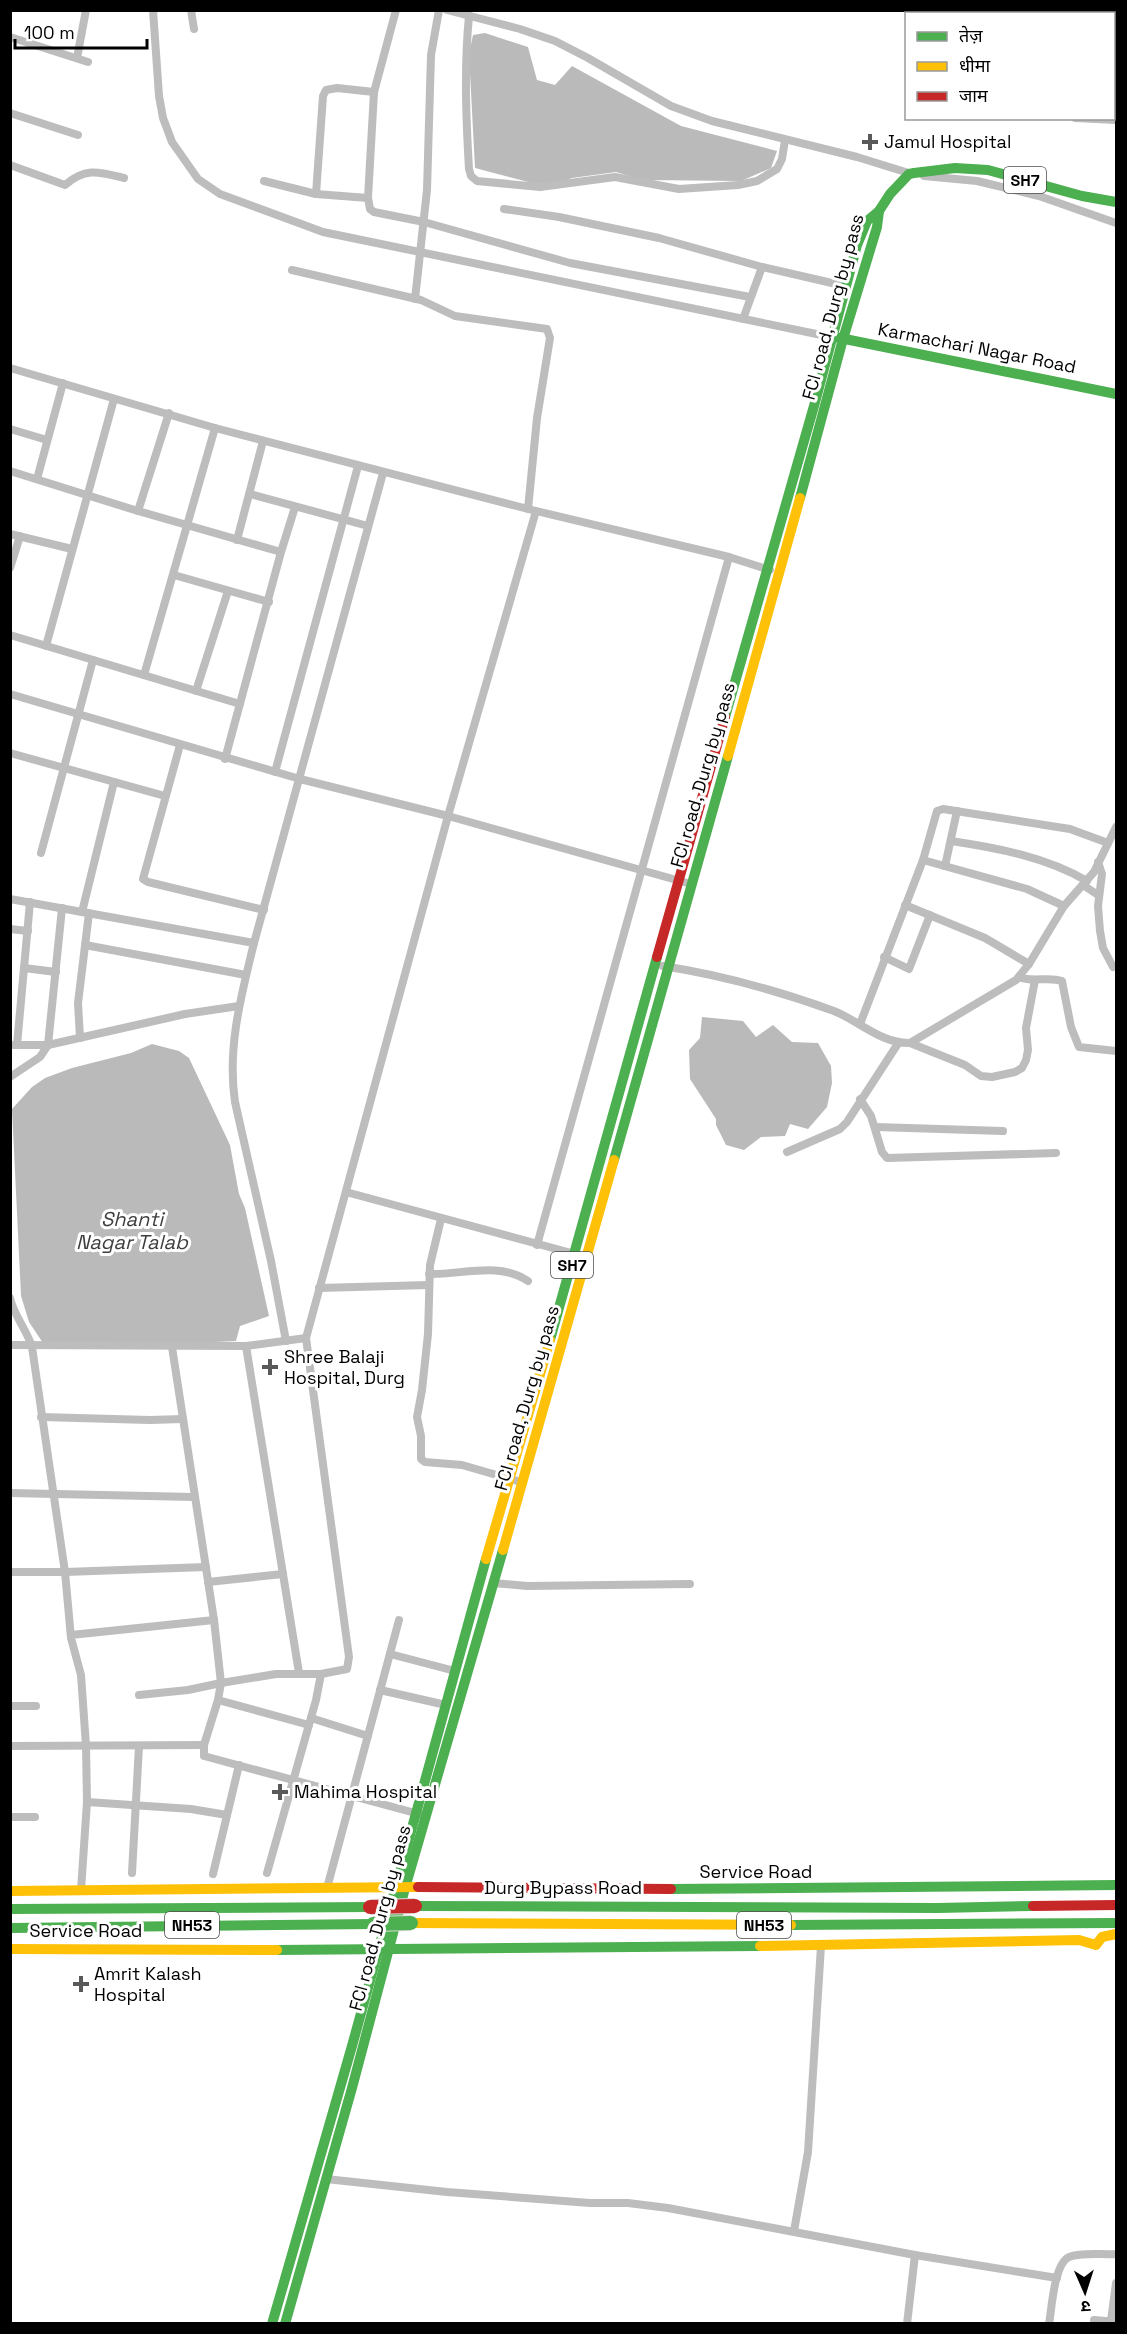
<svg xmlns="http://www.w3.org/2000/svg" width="1127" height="2334" font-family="'Space Grotesk','Noto Sans Devanagari',sans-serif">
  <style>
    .water { fill: #bababa }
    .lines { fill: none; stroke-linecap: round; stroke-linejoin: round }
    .street { stroke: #bdbdbd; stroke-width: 8 }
    .fast { stroke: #4caf50; stroke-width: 10 }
    .slow { stroke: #ffc107; stroke-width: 10 }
    .jam { stroke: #c62828; stroke-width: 10 }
    .rail { stroke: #bdbdbd; stroke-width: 3; stroke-dasharray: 9 3 1.5 3; stroke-linecap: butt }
    .fast-bridge-casing { stroke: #dbdbdb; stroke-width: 16; stroke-linecap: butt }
    .jam-bridge-casing { stroke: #dbdbdb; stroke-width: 16; stroke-linecap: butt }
    .fast-bridge { stroke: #4caf50; stroke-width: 14 }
    .jam-bridge { stroke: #c62828; stroke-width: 14 }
    .poi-dot { fill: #595959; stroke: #fff; stroke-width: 2 }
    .labels { text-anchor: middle; stroke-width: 6; stroke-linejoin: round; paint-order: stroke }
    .shield { fill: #fff; stroke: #4c4c4c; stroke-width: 1.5 }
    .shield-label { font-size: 16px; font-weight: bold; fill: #000 }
    .poi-label { font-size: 18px; fill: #000; stroke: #fff; text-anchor: start }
    .street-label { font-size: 18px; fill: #000; stroke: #fff }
    .water-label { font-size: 20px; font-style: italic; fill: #3e3e3e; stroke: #fff }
  </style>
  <rect width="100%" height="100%" fill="#fff"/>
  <g class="water">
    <path d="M485 33 528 47 537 80 555 85 572 66 681 126 777 151 771 168 741 181 643 180 616 172 572 178 558 183 536 184 475 168 469 54 473 35Z"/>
    <path d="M702 1017 743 1021 756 1037 773 1025 792 1042 818 1043 831 1066 832 1083 827 1107 808 1129 790 1124 785 1136 761 1137 744 1150 726 1145 716 1125V1119L690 1079 689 1050 700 1038Z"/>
    <path d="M152 1044 179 1051 189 1058 230 1145 239 1194 245 1208 269 1316 240 1326 236 1341 193 1343H43L29 1322 21 1296 12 1109 32 1087 45 1078 72 1068 131 1053Z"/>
  </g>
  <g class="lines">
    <g class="street">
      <path d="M153 10 159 96 163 118 172 142 198 179 220 194 323 232 831 337"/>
      <path d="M191 10 194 29"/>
      <path d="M396 10 374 92 368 198 370 209 374 212 424 222 570 263 750 297"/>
      <path d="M447 10 520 29 555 41 588 58 671 106 712 121 857 157 912 174"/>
      <path d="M469 16C464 67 466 118 469 169L471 176 477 181 540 187 615 177 679 189 738 185 757 181 777 169 782 159 785 140"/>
      <path d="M10 37 88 62"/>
      <path d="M77 58 86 10"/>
      <path d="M10 113 78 135"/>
      <path d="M1075 118 1116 120"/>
      <path d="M10 165 65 185C86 167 99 172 124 178"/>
      <path d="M924 176 977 181 1039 196 1116 223"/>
      <path d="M264 181 316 194 368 198"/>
      <path d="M316 194 323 96 326 90 337 88 374 92"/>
      <path d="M504 209 559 217 659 238 762 267 845 286"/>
      <path d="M292 270 421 300 455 316 547 329 550 338 537 418 528 509"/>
      <path d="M415 299 427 190 431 55 439 10"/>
      <path d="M743 319 762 267"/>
      <path d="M10 368 215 428 536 511 729 557 770 570"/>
      <path d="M10 429 47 440"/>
      <path d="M10 471 138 511 281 552"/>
      <path d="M37 479 63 383"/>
      <path d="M250 494 368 526"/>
      <path d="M138 511 169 413"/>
      <path d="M10 534 72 549"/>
      <path d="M237 540 263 441"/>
      <path d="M10 568 20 536"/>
      <path d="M174 575 269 602"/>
      <path d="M10 635 240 704"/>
      <path d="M46 646 114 399"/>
      <path d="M144 675 215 428"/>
      <path d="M196 691 228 591"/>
      <path d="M10 694 300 779 448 816 691 884"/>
      <path d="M180 745 143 879 148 882 264 910"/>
      <path d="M10 753 165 796"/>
      <path d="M225 759 281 552 295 507"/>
      <path d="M275 772 358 466"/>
      <path d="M951 841C998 848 1046 857 1087 881"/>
      <path d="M41 853 93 660"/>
      <path d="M923 860 1027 889 1064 906"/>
      <path d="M1098 862 1102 874 1098 906 1100 931 1103 948 1113 967"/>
      <path d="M945 866 957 811"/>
      <path d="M1083 885 1098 895"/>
      <path d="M10 899 254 943"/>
      <path d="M905 905 985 938 1029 964"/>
      <path d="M82 912 114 782"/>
      <path d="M10 929 28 931"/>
      <path d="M85 945 246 975"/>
      <path d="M884 957 909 969 930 915"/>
      <path d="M663 966C721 975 779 991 834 1011 859 1021 882 1044 910 1043L1016 980 1029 964 1064 906 1094 872 1116 827"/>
      <path d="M24 968 56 972"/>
      <path d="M1019 977C1033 983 1048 976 1062 981L1071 1027 1079 1047 1116 1051"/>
      <path d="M860 1024 923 860 937 811 943 809 1070 829 1108 843"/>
      <path d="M80 1038 78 1003 89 913"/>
      <path d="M910 1043 965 1065 981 1076 992 1077 1015 1072 1022 1068 1026 1060 1028 1050 1026 1028 1035 980"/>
      <path d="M10 1045H48L185 1014 239 1006"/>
      <path d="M17 1045 30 902"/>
      <path d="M10 1077 40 1057 48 1045 62 908"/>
      <path d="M860 1099 871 1116 882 1152 887 1158 1056 1153"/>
      <path d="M876 1127 1003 1131"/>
      <path d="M787 1152 840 1129 847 1122 899 1042"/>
      <path d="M346 1192 575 1254"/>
      <path d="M441 1219 430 1265 428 1334 422 1390 417 1417 421 1436V1459L425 1462 462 1465 521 1482"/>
      <path d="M537 1245 729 557"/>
      <path d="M429 1274C462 1275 499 1261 528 1281"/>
      <path d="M319 1288 429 1285"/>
      <path d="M10 1298C14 1316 27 1330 32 1347L65 1572 71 1638 81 1675 86 1746 87 1802 81 1890"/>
      <path d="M286 1341 271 1261 235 1102C227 1048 241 996 254 943L383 473"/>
      <path d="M10 1345 246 1346 306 1338"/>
      <path d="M246 1346 299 1673"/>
      <path d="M172 1347 214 1620 221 1683 218 1700 204 1745V1756L419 1814"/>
      <path d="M41 1417 150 1420 183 1419"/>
      <path d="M10 1493 194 1497"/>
      <path d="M10 1572H65L206 1567"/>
      <path d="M208 1582 283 1574"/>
      <path d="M493 1583 527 1586 690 1584"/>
      <path d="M71 1635 214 1620"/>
      <path d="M390 1654 455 1671"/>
      <path d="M380 1690 446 1705"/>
      <path d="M139 1695 188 1690 221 1683 276 1674H321L347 1669 349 1657 306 1338 448 816 536 511"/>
      <path d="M218 1700 309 1725"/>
      <path d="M10 1706H36"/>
      <path d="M311 1718 368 1736"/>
      <path d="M10 1746 204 1745"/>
      <path d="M87 1802 191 1809 227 1815"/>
      <path d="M10 1817H35"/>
      <path d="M132 1873 139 1746"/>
      <path d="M267 1873 316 1700 321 1674"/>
      <path d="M213 1874 239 1765"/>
      <path d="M327 1888 399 1620"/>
      <path d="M326 2179 447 2192 590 2203H628L668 2208 915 2255 1057 2278"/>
      <path d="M794 2231 808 2152 821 1946"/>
      <path d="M1094 2320 1116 2322"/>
      <path d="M1111 2321 1116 2283"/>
      <path d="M907 2324 915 2255"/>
      <path d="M1049 2324C1052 2307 1054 2264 1069 2257 1082 2252 1102 2255 1116 2254"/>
    </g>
    <g class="fast">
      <path d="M835 337 1116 394"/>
      <path d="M800 498 843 339 877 227 879 211"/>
      <path d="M725 717 814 406 857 245 867 221 879 211 890 194 909 174 914 173 955 168 988 170 1082 196 1116 202"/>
      <path d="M614 1160 728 756"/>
      <path d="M550 1340 657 957"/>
      <path d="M671 1889 1116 1885"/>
      <path d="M415 1906 938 1908 1033 1906"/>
      <path d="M10 1909 370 1907"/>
      <path d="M791 1925 1116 1923"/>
      <path d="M10 1928 373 1924"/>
      <path d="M277 1950 760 1946"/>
      <path d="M272 2324 352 2046 486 1559"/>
      <path d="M285 2324 352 2088 405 1888 503 1550"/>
    </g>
    <g class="slow">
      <path d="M728 756 800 498"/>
      <path d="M503 1550 614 1160"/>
      <path d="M486 1559 550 1340"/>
      <path d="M10 1891 418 1887"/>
      <path d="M411 1923 791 1925"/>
      <path d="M760 1946 1079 1940 1096 1945 1102 1937 1116 1934"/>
      <path d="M10 1949 277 1950"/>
    </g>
    <g class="jam">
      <path d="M657 957 725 717"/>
      <path d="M418 1887 671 1889"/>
      <path d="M1033 1906 1116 1905"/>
    </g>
    <g class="rail">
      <path d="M1040 10 1049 14"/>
      <path d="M1061 10 1071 14"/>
      <path d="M1086 10 1094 14"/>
      <path d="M1114 21 1116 22"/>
      <path d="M1114 35 1116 36"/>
    </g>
    <g class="fast-bridge-casing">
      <path id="fast-bridge" d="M373 1924 411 1923"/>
    </g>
    <g class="jam-bridge-casing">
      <path id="jam-bridge" d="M370 1907 415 1906"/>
    </g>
    <use href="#fast-bridge" class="fast-bridge"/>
    <use href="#jam-bridge" class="jam-bridge"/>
  </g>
  <g class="poi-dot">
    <path d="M867 133h6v6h6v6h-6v6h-6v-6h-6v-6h6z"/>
    <path d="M267 1358h6v6h6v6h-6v6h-6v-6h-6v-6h6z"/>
    <path d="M277 1783h6v6h6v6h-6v6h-6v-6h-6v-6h6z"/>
    <path d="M78 1975h6v6h6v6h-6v6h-6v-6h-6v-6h6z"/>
  </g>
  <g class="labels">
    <g class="shield">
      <rect x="1004" y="167" width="42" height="26" rx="4.5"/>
      <rect x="551" y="1252" width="42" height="26" rx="4.5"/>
      <rect x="165" y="1912" width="54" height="26" rx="4.5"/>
      <rect x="737" y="1912" width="54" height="26" rx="4.5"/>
    </g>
    <g class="shield-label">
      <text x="1025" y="186">SH7</text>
      <text x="572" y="1271">SH7</text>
      <text x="192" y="1931">NH53</text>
      <text x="764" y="1931">NH53</text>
    </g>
    <g class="poi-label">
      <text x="884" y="148">Jamul Hospital</text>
      <text x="284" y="1363">Shree Balaji<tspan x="284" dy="21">Hospital, Durg</tspan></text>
      <text x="294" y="1798">Mahima Hospital</text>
      <text x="94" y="1980">Amrit Kalash<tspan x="94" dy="21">Hospital</tspan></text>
    </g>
    <g class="street-label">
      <text transform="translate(833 307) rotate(-75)" y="6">FCI road, Durg by pass</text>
      <text transform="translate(977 348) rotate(11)" y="6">Karmachari Nagar Road</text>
      <text transform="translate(703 775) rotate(-74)" y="6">FCI road, Durg by pass</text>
      <text transform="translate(527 1398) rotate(-74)" y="6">FCI road, Durg by pass</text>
      <text x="756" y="1878">Service Road</text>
      <text x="563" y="1894">Durg Bypass Road</text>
      <text transform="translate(380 1918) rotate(-75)" y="6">FCI road, Durg by pass</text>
      <text x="86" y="1937">Service Road</text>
    </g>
    <g class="water-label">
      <text x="132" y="1226">Shanti<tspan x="132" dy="23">Nagar Talab</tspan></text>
    </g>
  </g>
  <rect width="1127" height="2334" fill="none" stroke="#000000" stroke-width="24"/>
  <rect x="905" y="12" width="210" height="108" fill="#ffffff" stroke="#999999" stroke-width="1.5"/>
  <rect x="917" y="32" width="30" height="9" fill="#4caf50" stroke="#999999" stroke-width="1.5"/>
  <text x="959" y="42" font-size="18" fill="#000000">तेज़</text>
  <rect x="917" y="62" width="30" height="9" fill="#ffc107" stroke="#999999" stroke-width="1.5"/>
  <text x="959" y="72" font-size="18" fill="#000000">धीमा</text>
  <rect x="917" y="92" width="30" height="9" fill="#c62828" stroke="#999999" stroke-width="1.5"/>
  <text x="959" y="102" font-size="18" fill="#000000">जाम</text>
  <g transform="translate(1085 2292) rotate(177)" stroke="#ffffff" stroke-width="4.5" paint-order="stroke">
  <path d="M0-4.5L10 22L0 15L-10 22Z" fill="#000000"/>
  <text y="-9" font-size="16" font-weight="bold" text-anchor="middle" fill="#000000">उ</text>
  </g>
  <path d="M15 39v9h132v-9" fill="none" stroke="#000000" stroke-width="3"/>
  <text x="24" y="39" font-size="18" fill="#000000" stroke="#ffffff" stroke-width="4.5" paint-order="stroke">100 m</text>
</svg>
